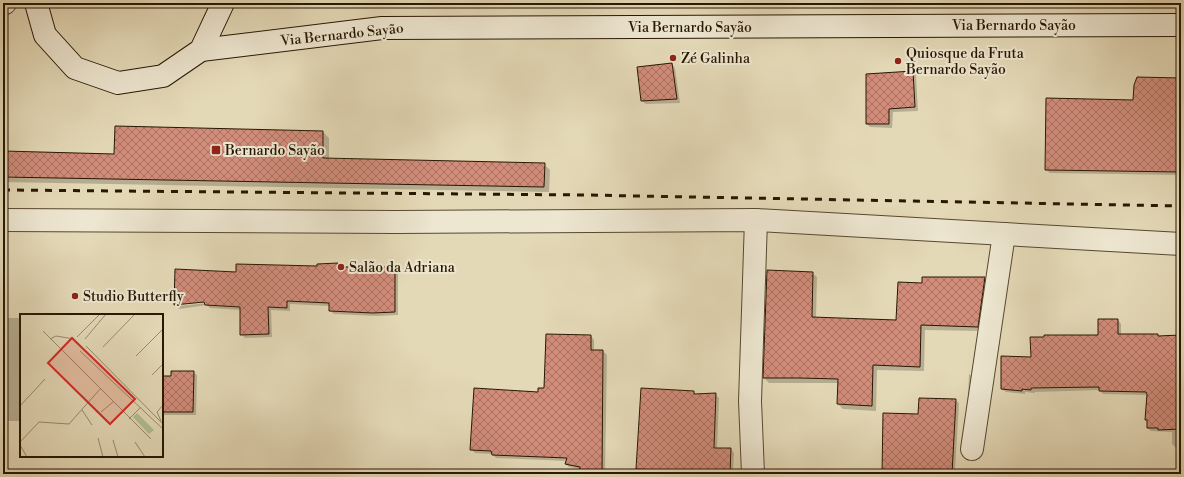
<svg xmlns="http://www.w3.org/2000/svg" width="1184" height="477" font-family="'Libre Bodoni',serif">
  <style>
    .shadow { fill: #0003; fill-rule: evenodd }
    .building { fill: url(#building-cross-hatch); stroke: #281702 }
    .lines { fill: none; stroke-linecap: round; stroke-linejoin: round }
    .street-casing { stroke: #57482f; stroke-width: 24 }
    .secondary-casing { stroke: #281702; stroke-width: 24 }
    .street { stroke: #ede6d0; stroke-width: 22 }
    .secondary { stroke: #ede6d0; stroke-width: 22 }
    .rail { stroke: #281702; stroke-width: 3; stroke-dasharray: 7 7; stroke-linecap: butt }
    .poi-dot { fill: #8f2418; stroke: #ede6d0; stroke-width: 1.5 }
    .labels { text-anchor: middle; stroke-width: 4; stroke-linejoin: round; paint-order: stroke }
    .street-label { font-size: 14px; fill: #281702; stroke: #ede6d0 }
    .poi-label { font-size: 14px; fill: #281702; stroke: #ede6d0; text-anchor: start }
    .inset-road { fill: none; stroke: #998b6f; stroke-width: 1 }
    .view { fill: #d62828; fill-opacity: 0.15; stroke: #d62828; stroke-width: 2 }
    .inset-edge { fill: none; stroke: #281702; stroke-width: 2 }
  </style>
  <defs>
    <pattern id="building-cross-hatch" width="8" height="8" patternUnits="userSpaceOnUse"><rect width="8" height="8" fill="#d18c7a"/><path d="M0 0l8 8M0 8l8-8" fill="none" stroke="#aa7162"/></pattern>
  </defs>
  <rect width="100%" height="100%" fill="#e4d9b7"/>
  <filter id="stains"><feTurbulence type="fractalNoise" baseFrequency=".005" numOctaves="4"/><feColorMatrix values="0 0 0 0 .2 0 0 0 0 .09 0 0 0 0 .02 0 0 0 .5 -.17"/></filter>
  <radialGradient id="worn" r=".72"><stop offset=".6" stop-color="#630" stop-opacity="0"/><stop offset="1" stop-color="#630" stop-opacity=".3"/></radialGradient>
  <g class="shadow">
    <path d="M672 64 675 68 680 103 646 104 642 101Z"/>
    <path d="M913 72 916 75 918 111 893 112 892 128 870 127 867 124Z"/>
    <path d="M1181 79V175L1050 173 1046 170 1134 101Z"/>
    <path d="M323 132 329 138V160L544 164 550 170 549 192 3 182V152L115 155Z"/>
    <path d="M338 264 342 268H394L398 271V315L377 316 334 314 330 311V306L290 304V311L271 310 272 337 245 338 241 334V310L210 308 207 305 179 309 175 305 176 270 237 273ZM209 301V303L178 306V304Z"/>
    <path d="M812 273 817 277 816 319 897 321 923 284 984 278 989 283 982 331 925 330 924 371 877 370 876 411 843 409 838 404 839 383H769L764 378Z"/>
    <rect x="3" y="318" width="18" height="103"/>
    <path d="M1118 320 1121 324V335H1158L1160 337 1181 336V448H1176L1172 444V432L1151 431 1148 428V395L1103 394 1099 390 1035 392V393L1025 392V394L1006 392 1002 389 1032 358 1099 336Z"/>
    <path d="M591 336 594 340V351H603L607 355 605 474H580L581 469 569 467 566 464 567 461 496 458 492 454 475 453 471 449 539 393 545 389Z"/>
    <path d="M193 372 197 375 196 415H162V377H172Z"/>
    <path d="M969 374 974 378 970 401 968 399Z"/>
    <path d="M642 389 694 392 696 395 715 394 719 398 717 449H731L734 453 733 474H637Z"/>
    <path d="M955 400 959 403 955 470 957 474H873V470L883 471 919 415Z"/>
  </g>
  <g class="building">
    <path d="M672 63 677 99 641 101 637 67Z"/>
    <path d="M913 71 915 107 889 109V124H866V74Z"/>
    <path d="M1137 77 1181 78V172L1045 170 1046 98 1133 100 1134 85Z"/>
    <path d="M115 126 323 131V158L545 163 544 187 3 177V151L114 154Z"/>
    <path d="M338 263V267H395V312L373 313 329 311V303L287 301V308L268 307 269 334 240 335V307L205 305 204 302 174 305 175 269 236 272V264L317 266V264Z"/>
    <path d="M767 270 813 272 812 317 896 320 898 282 922 283V277H985L978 327 921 325 920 367 873 365 872 406 837 404 838 379 799 378H763Z"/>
    <path d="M1098 319H1118V334H1158V336L1181 335V429L1158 430V428H1147V420H1145L1147 394 1146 392 1099 391V387L1031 388V390L1022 389V391L1001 389V356L1031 357 1030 337H1044V335H1098Z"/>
    <path d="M546 334 591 335V350H603L602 474H579L580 467 565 464 567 458 492 455 491 451 470 450 474 388 538 392V388H544Z"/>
    <path d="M171 371H194L193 412H162V376H171Z"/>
    <path d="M641 388 694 391V394L716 393 714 448H731L730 473 636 469Z"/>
    <path d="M919 398 956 399 952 474H882L883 413 918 414Z"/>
  </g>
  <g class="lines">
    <g class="street-casing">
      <g id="street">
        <path d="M3 4 5 3"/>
        <path d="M3 220 396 222 756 220 1181 244"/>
        <path d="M972 449 1004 234"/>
        <path d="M753 474 750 401 756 220"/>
      </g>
    </g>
    <g class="secondary-casing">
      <g id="secondary">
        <path d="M36 3 45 35 75 68 118 83 163 76 201 50 223 3"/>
        <path d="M201 50 382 28 1181 25"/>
      </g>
    </g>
    <use href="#street" class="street"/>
    <use href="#secondary" class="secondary"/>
    <path class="rail" d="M3 190 585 195 1181 206"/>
  </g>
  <g class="poi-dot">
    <circle cx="673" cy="58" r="4"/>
    <circle cx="898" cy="61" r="4"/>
    <rect x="211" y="145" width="10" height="10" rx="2"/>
    <circle cx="341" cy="267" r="4"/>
    <circle cx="75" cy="296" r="4"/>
  </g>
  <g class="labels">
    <g class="street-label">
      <text x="1014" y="30">Via Bernardo Sayão</text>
      <text x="690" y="32">Via Bernardo Sayão</text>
      <text transform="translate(342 34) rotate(-6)" y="5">Via Bernardo Sayão</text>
    </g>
    <g class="poi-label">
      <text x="906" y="58">Quiosque da Fruta<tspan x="906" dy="16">Bernardo Sayão</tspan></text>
      <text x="681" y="63">Zé Galinha</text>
      <text x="225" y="155">Bernardo Sayão</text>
      <text x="349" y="272">Salão da Adriana</text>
      <text x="83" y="301">Studio Butterfly</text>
    </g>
  </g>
  <g transform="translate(20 314)">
    <rect width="143" height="143" fill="#e4d9b7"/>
    <path d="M117 99 134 116 129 120 113 103Z" fill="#afc092"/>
    <path class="inset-road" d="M23 17 131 125M57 23 80 0M30 25 36 22 54 25M65 25 86 0M66 32 143 110M83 33 115 0M60 37 143 115M116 42 143 15M132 61 143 50M0 92 25 65M62 96 72 111M81 98 93 88M109 105 121 93M141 107 137 98 143 91M78 124 83 143M93 126 98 143M0 128 19 108 49 110 81 74M115 128 125 143M0 131 7 143"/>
    <path class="view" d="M52 24 115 85 90 110 28 49Z"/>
    <rect width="143" height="143" class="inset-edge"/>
  </g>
  <rect width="1184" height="477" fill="none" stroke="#e4d9b7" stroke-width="16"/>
  <rect x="4" y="4" width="1176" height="469" fill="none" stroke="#281702" stroke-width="2"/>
  <rect x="8" y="8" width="1168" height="461" fill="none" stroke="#281702"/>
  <rect width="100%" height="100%" filter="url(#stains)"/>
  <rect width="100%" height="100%" fill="url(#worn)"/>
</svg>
